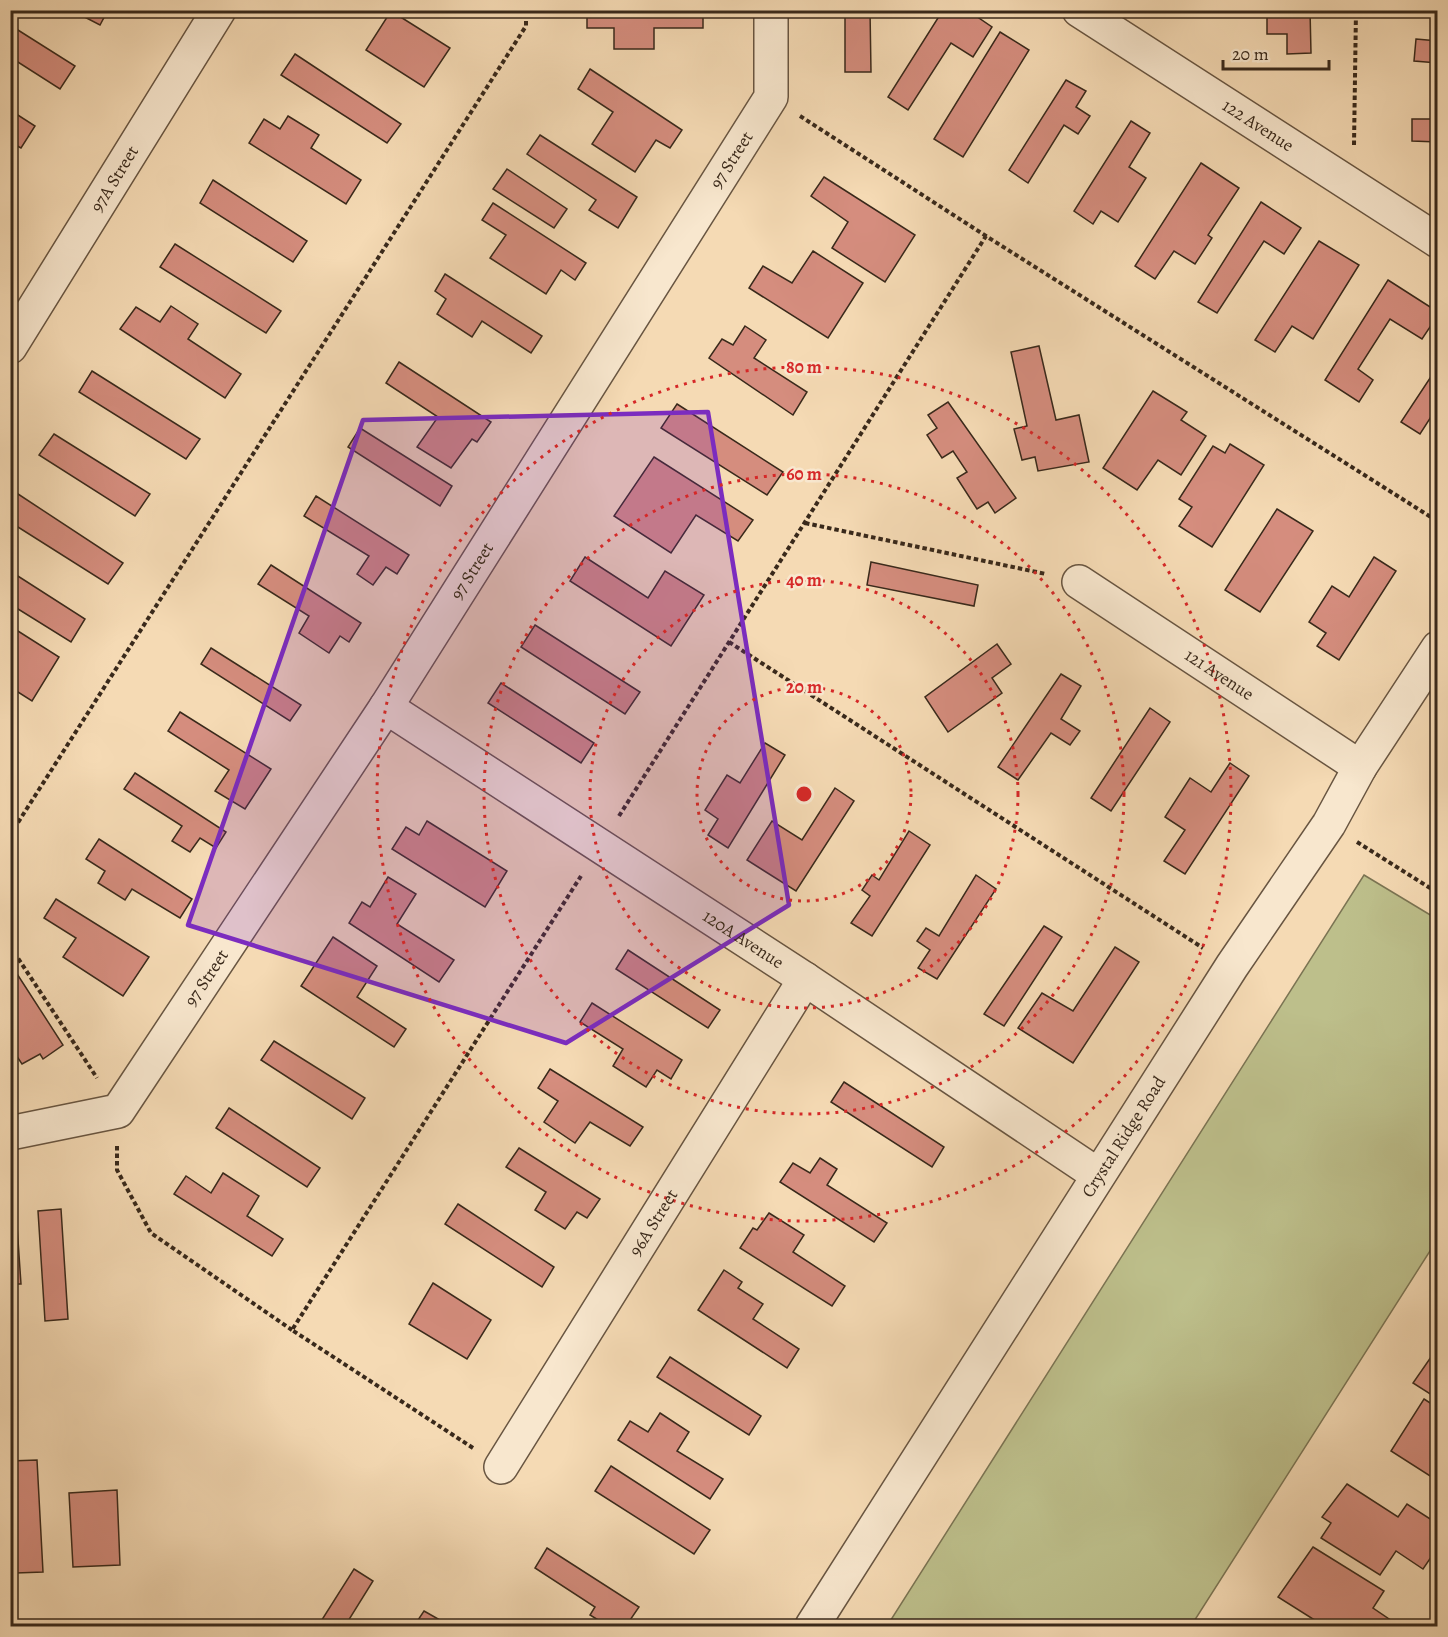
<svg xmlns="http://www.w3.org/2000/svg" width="1448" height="1637" font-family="Alegreya,serif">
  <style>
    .green { fill: #bdbf8b; stroke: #7b7453; stroke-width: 1.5 }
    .building { fill: #d58d7e; stroke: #39291b; stroke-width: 1.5 }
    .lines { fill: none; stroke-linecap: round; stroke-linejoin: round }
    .minor-casing { stroke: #685541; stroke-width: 36 }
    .tertiary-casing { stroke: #685541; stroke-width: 36 }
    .path { stroke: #39291b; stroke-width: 4; stroke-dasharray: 4.5 3; stroke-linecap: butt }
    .minor { stroke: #f8e7ce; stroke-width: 33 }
    .tertiary { stroke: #f8e7ce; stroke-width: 33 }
    .marked { fill: #7b2cbf; fill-opacity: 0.2; stroke: #7b2cbf; stroke-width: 4.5; stroke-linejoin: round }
    .ring { fill: none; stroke: #d62828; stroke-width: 3; stroke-dasharray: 3 6 }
    .labels { text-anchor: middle; stroke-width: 5; stroke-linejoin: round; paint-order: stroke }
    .street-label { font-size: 18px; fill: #39291b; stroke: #f8e7ce }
    .centre { fill: #d62828; stroke: #f8e7ce; stroke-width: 3 }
    .ring-label { font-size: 18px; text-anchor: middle; font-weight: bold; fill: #d62828; stroke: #f8e7ce; stroke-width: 5; stroke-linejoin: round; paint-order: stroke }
  </style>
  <rect width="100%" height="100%" fill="#f5dab4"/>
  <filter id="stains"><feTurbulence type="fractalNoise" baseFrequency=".00333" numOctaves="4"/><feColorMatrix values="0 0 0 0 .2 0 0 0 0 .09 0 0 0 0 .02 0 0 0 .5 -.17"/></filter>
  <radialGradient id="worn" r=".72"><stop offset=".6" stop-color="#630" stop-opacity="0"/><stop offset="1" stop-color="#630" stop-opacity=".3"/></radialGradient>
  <path class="green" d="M1364 875 1437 919V1240L1191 1626H887Z"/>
  <g class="building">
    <path d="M71 10H108L100 25Z"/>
    <path d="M587 10H703V28H654V49H614V28H587Z"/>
    <path d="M845 10H870L871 72H845Z"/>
    <path d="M878 10H898V15L878 16Z"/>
    <path d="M943 10H967L992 27 973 57 951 43 908 110 888 97Z"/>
    <path d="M1267 10H1310L1311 53 1287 54V34H1267Z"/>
    <path d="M391 11 450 48 424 87 366 50Z"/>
    <path d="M10 25 75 66 60 89 10 57Z"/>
    <path d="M1000 32 1029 50 963 157 934 139Z"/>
    <path d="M1416 39 1438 41V63L1414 61Z"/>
    <path d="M295 54 401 124 387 143 281 75Z"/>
    <path d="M590 69 682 130 670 148 656 140 635 172 592 144 613 112 578 89Z"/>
    <path d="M1066 80 1086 91 1076 107 1090 116 1078 134 1064 125 1028 183 1009 170Z"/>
    <path d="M10 110 35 126 21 148 10 142Z"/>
    <path d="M288 116 319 135 311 148 361 180 346 204 249 143 264 119 280 129Z"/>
    <path d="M1412 119H1438V142L1412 141Z"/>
    <path d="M1131 121 1150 133 1129 167 1146 178 1118 222 1101 211 1093 224 1074 211Z"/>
    <path d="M540 135 637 197 618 228 589 210 596 200 527 154Z"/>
    <path d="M1201 163 1239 188 1208 235 1212 238 1195 264 1174 251 1155 279 1135 266Z"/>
    <path d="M507 169 567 209 554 228 493 189Z"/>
    <path d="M824 177 915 235 885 282 832 248 848 222 811 196Z"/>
    <path d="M213 180 307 241 293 262 200 203Z"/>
    <path d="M1261 202 1301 228 1284 254 1264 241 1217 313 1198 302Z"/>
    <path d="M493 203 586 263 575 280 561 270 546 294 490 258 506 235 482 220Z"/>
    <path d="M1319 241 1359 265 1313 339 1292 326 1275 352 1255 340Z"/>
    <path d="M175 244 281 311 266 333 160 267Z"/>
    <path d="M813 251 863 283 828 338 749 288 763 266 792 283Z"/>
    <path d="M445 274 542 336 531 353 482 321 472 337 437 314 446 299 435 291Z"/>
    <path d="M1388 280 1438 312V315L1422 339 1390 319 1358 369 1373 380 1359 402 1325 380Z"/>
    <path d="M171 306 198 324 188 339 241 374 225 398 120 329 136 307 160 322Z"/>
    <path d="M745 326 766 340 754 358 807 392 793 415 709 358 722 339 733 345Z"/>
    <path d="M1039 346 1056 420 1079 415 1089 462 1038 471 1035 457 1022 460 1014 429 1027 426 1011 352Z"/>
    <path d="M399 362 491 422 477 442 472 439 451 468 417 447 438 417 386 383Z"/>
    <path d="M1438 366V406L1420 434 1401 422Z"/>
    <path d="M92 371 200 439 186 459 79 392Z"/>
    <path d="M1153 391 1187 412 1181 420 1206 436 1181 475 1158 460 1137 490 1103 468Z"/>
    <path d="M948 402 1016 498 995 513 988 502 977 509 957 478 967 472 953 451 942 458 927 435 937 428 928 415Z"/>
    <path d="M677 404 783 472 767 495 661 428Z"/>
    <path d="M360 428 452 486 440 506 348 447Z"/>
    <path d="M54 434 150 494 135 516 39 455Z"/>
    <path d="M1230 444 1264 465 1212 547 1179 526 1192 507 1179 499 1213 446 1225 453Z"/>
    <path d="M654 457 753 520 738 541 696 515 671 553 614 516Z"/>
    <path d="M18 494 123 563 108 584 10 522V507Z"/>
    <path d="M316 496 409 555 397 574 386 567 373 585 357 574 369 556 304 516Z"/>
    <path d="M1277 509 1313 531 1260 612 1225 590Z"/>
    <path d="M585 557 648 598 665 571 704 595 671 646 570 581Z"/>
    <path d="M1374 557 1396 571 1339 660 1317 646 1326 633 1309 622 1332 586 1349 597Z"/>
    <path d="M871 562 978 585 974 606 867 585Z"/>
    <path d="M271 565 361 623 349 642 340 636 329 653 299 633 309 616 258 584Z"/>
    <path d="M10 571 85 619 71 642 10 604Z"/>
    <path d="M535 625 640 692 625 714 521 647Z"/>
    <path d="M10 626 59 657 32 701 10 687Z"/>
    <path d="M997 644 1011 664 992 678 1002 693 948 732 925 697Z"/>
    <path d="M211 648 301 705 290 721 201 664Z"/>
    <path d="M1061 674 1081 686 1061 719 1080 731 1070 745 1051 733 1018 780 998 767Z"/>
    <path d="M501 683 594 743 581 763 488 703Z"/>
    <path d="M1150 708 1170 722 1111 811 1091 798Z"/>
    <path d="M180 712 271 769 245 809 215 791 229 770 168 731Z"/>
    <path d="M765 743 785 755 728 848 708 835 718 819 705 810 727 775 740 783Z"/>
    <path d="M1230 763 1249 776 1185 874 1164 861 1185 830 1165 817 1190 778 1211 792Z"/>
    <path d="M135 773 226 832 216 848 200 838 190 852 172 841 182 826 124 789Z"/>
    <path d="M835 788 854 801 796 891 747 860 772 821 802 840Z"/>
    <path d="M427 821 507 871 485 907 392 849 406 827 419 835Z"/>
    <path d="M909 831 930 845 872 936 851 923 870 896 862 890 872 875 879 880Z"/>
    <path d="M99 839 192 899 180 918 132 889 125 900 98 883 105 871 86 859Z"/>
    <path d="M976 875 996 889 937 979 918 968 930 950 917 941 926 928 939 936Z"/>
    <path d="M388 877 416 894 397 924 454 960 439 982 349 923 362 902 370 907Z"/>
    <path d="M56 899 149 957 123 996 63 957 76 938 44 918Z"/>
    <path d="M1044 926 1062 937 1004 1026 984 1014Z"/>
    <path d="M333 937 377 966 357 997 406 1029 394 1047 301 986Z"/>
    <path d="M1115 947 1139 962 1073 1063 1018 1028 1042 993 1073 1011Z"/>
    <path d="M628 950 720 1010 708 1028 616 969Z"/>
    <path d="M10 963 63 1045 43 1059 40 1054 22 1064 10 1046Z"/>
    <path d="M592 1003 682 1060 671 1079 657 1070 646 1087 613 1066 623 1049 580 1022Z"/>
    <path d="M274 1041 365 1098 352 1119 261 1060Z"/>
    <path d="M550 1069 643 1127 630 1146 590 1122 575 1143 544 1122 558 1101 538 1088Z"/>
    <path d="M844 1082 944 1147 932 1167 831 1102Z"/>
    <path d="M229 1108 320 1168 307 1187 216 1128Z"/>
    <path d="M519 1148 600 1199 587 1218 577 1212 565 1229 535 1210 546 1192 506 1167Z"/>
    <path d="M820 1158 837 1169 827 1185 887 1223 874 1242 780 1182 793 1163 810 1173Z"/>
    <path d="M223 1173 259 1196 247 1216 283 1239 272 1256 174 1194 186 1176 211 1193Z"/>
    <path d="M458 1204 554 1267 542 1287 445 1224Z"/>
    <path d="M61 1209 68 1319 45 1321 38 1211Z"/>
    <path d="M10 1211H16L21 1284H10Z"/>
    <path d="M769 1213 804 1235 793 1252 845 1286 832 1306 740 1248 753 1228 757 1230Z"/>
    <path d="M724 1270 742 1282 738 1288 763 1304 753 1319 799 1349 787 1368 698 1310Z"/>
    <path d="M433 1283 491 1320 467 1359 409 1324Z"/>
    <path d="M1438 1347V1399L1413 1383Z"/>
    <path d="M670 1357 761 1416 749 1435 657 1377Z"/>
    <path d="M1424 1399 1438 1408V1489L1431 1485 1435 1479 1391 1451Z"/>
    <path d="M660 1413 689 1432 677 1451 723 1479 710 1499 618 1440 630 1421 648 1432Z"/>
    <path d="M37 1460 43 1572 16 1573 14 1541H10V1500H13L10 1461Z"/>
    <path d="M611 1466 710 1530 694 1554 595 1491Z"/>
    <path d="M1347 1484 1398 1517 1407 1504 1438 1524V1547L1423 1569 1396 1551 1380 1575 1321 1538 1331 1523 1322 1517Z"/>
    <path d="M117 1490 120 1565 73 1567 69 1493Z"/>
    <path d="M1313 1547 1384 1591 1373 1608 1392 1621 1389 1626H1324L1278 1597Z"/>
    <path d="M547 1548 639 1607 626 1626H608L590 1615 595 1607 535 1568Z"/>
    <path d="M354 1569 373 1581 345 1626H318Z"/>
    <path d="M424 1611 440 1620 436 1626H414Z"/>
  </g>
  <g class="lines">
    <g class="minor-casing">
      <g id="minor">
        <path id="s1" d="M1079 10 1438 241"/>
        <path id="s2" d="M10 347 219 10"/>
        <path id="s3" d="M1079 582 1360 767"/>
        <path id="s4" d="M386 707 805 979 1098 1175"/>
        <path id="s5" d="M10 1133 118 1111 386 707 771 97V10"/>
        <path id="s6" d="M501 1467 805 979"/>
      </g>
    </g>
    <g class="tertiary-casing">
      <g id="tertiary">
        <path id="s7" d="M812 1626 1232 966 1329 824 1360 767 1438 648"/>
      </g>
    </g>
    <g class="path">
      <path d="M800 116 986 236 1434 519 1438 525"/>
      <path d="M1354 145 1356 10"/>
      <path d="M805 523 1046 574"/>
      <path d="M729 642 1203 948"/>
      <path d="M619 816 986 236"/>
      <path d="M10 835 526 26V10"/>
      <path d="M1357 842 1438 893"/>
      <path d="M10 946 97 1078"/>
      <path d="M117 1146V1170L151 1233 292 1330"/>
      <path d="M473 1448 292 1330 581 876"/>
    </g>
    <use href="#minor" class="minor"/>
    <use href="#tertiary" class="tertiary"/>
  </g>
  <path class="marked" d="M708 412 789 905 566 1043 188 925 363 420Z"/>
  <g class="ring">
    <circle cx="804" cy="794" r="107"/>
    <circle cx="804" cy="794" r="214"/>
    <circle cx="804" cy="794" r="320"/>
    <circle cx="804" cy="794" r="427"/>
  </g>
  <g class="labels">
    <g class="street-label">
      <text dy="6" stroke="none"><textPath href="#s1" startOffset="213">122 Avenue</textPath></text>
      <text dy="6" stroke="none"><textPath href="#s5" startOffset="1242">97 Street</textPath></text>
      <text dy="6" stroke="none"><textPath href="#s2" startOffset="198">97A Street</textPath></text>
      <text dy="6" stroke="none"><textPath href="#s5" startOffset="756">97 Street</textPath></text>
      <text dy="6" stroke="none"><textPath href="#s3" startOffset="168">121 Avenue</textPath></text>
      <text dy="6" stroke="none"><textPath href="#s4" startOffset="426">120A Avenue</textPath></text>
      <text dy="6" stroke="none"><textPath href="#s5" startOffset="270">97 Street</textPath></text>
      <text dy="6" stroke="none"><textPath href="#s7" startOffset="580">Crystal Ridge Road</textPath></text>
      <text dy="6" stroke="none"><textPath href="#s6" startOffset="288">96A Street</textPath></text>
    </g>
  </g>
  <circle cx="804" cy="794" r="9" class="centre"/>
  <g class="ring-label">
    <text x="804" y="373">80 m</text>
    <text x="804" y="480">60 m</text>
    <text x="804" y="586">40 m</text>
    <text x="804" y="693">20 m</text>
  </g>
  <rect width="1448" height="1637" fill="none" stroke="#f5dab4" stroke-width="36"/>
  <rect x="12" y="12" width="1424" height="1613" fill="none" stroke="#39291b" stroke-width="3"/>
  <rect x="18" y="18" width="1412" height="1601" fill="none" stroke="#39291b" stroke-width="1.5"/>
  <path d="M1223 60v9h106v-9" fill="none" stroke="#39291b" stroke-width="3"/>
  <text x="1232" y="60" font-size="18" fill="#39291b" stroke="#f8e7ce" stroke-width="4.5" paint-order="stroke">20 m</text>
  <rect width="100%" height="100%" filter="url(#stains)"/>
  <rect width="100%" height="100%" fill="url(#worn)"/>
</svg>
